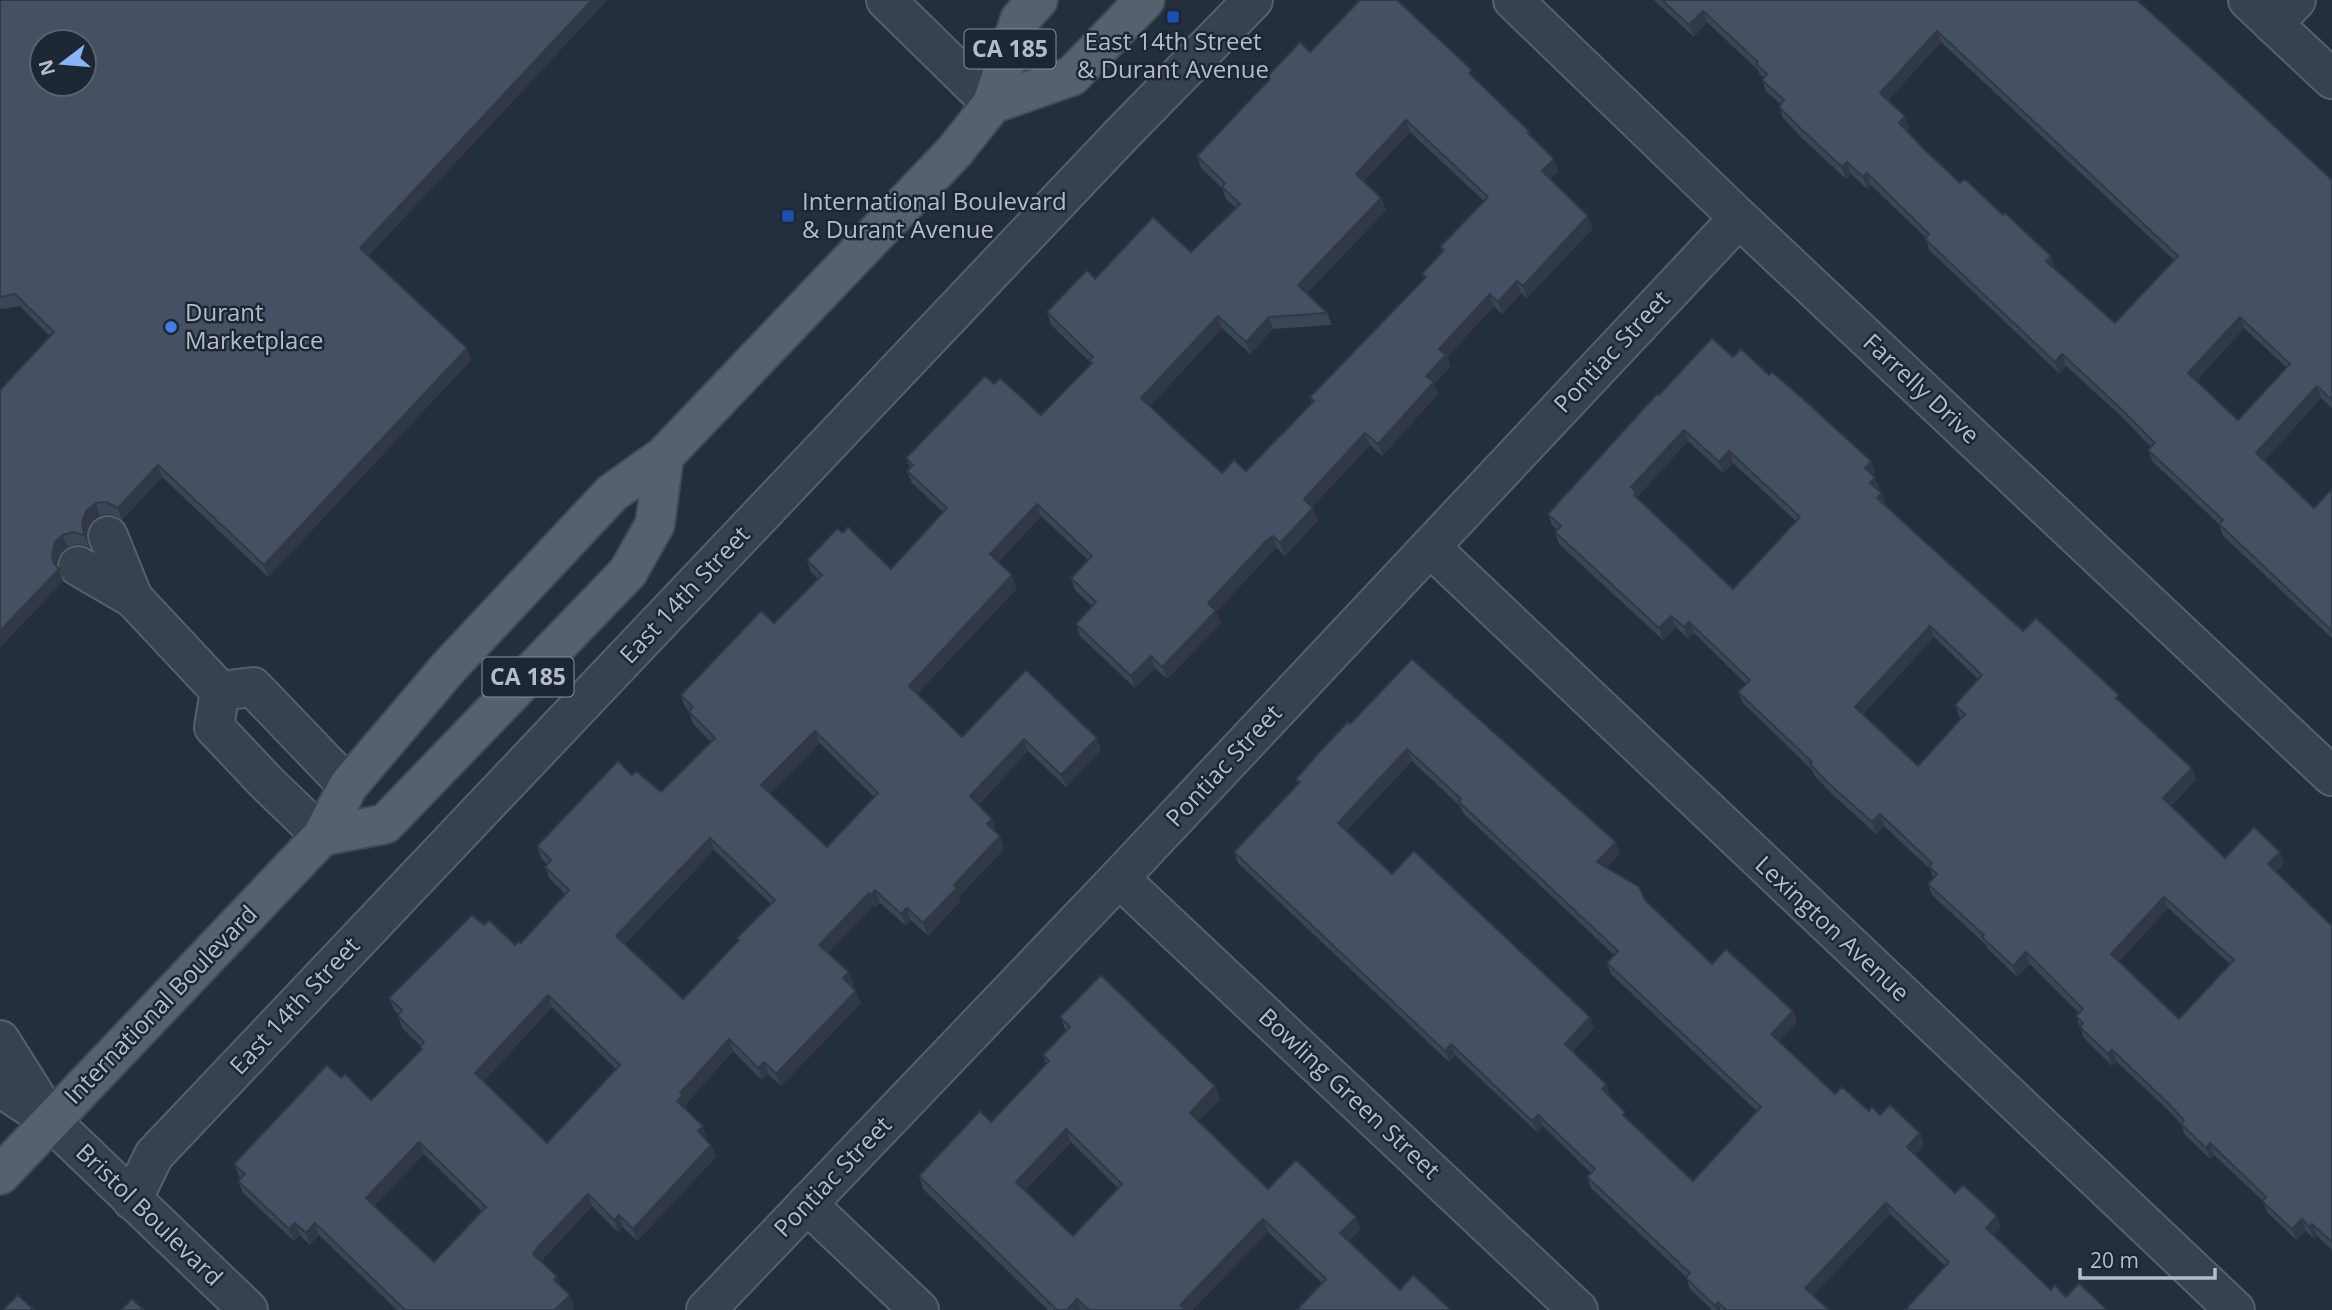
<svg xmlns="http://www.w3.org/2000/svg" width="2332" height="1310" font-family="'Open Sans',sans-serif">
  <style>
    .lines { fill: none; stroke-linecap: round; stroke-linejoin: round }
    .minor-casing { stroke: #565f6c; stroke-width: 42 }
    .major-casing { stroke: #414a57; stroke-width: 42 }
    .minor { stroke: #38414e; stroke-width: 38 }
    .major { stroke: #56606e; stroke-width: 38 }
    .wall { fill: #3b4654; fill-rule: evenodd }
    .shaded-wall { fill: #303945 }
    .building { fill: #455162; stroke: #303945; stroke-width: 2; fill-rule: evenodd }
    .transit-dot { fill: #1a4fb4; stroke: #1d2633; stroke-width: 2.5 }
    .shop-dot { fill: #3f7fe0; stroke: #1d2633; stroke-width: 2.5 }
    .labels { text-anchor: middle; stroke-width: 5; stroke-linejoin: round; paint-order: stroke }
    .shield { fill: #1d2633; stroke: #878f9c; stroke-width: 2 }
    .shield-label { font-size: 23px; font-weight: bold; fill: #b4bcc9 }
    .poi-label { font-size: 24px; fill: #b4bcc9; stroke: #1d2633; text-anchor: start }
    .street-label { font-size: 24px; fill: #b4bcc9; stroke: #1d2633 }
  </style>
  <rect width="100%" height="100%" fill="#242f3e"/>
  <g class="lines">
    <g class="minor-casing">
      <g id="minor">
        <path d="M886 0 992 104"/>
        <path d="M1513 0 1739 218 2332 776"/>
        <path d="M2248 0 2332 79"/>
        <path d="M2273 24 2296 0"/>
        <path d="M108 536 133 598"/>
        <path d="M1430 547 2235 1310"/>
        <path d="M78 566 133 598 220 691"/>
        <path d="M220 691 214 727 267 783 322 836"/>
        <path d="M220 691 253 687 348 786"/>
        <path d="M1119 878 1578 1310"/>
        <path d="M0 1040 44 1110"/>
        <path d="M0 1087 51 1121 248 1310"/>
        <path d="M132 1200 154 1155 1122 134 1253 0"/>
        <path d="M807 1204 919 1310"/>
        <path d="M706 1310 1119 878 1739 218"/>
      </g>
    </g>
    <g class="major-casing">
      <g id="major">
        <path d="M992 104 1072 76 1145 0"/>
        <path d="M322 836 385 824 628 572 655 524 664 456"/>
        <path d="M0 1175 322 836 348 786 449 667 612 493 664 456 954 152 992 104 1020 19 1038 0"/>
      </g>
    </g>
    <use href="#minor" class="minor"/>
    <use href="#major" class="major"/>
  </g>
  <g class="wall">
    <path d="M0 0H607L368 256 471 360 268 577 162 477 122 520 110 514 100 516 91 522 86 534 89 547 77 544 68 547 60 554 56 566 59 569 63 581 0 647V390L50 336 20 306 3 309 0 308Z"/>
    <path d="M1654 0H2137L2332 180V408L2321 398 2264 461 2314 508 2332 489V638L2223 536 2219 524 2153 462 2148 450 2151 447 2120 415 2066 366 2059 373 1929 250 1926 238 1871 185 1867 189 1851 174 1846 179 1802 138 1783 118 1779 107 1781 104 1766 91 1762 80 1764 78 1760 75 1758 70 1707 22 1694 37ZM1941 42 2174 260 2115 323 2054 269 2055 268 1960 183 1926 151 1907 131 1909 128 1888 100ZM2244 328 2287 368 2238 420 2196 381Z"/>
    <path d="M1310 52 1475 80 1529 131 1532 137 1558 171 1550 179 1593 228 1527 298 1521 293 1502 314 1494 306 1447 357 1450 367 1434 384 1438 394 1382 456 1370 445 1312 507 1318 520 1285 556 1277 548 1272 552 1216 612 1221 623 1167 679 1155 668 1135 688 1080 636 1076 624 1092 606 1075 590 1071 578 1088 560 1041 516 998 562 1017 588 917 694 962 737 1026 670 1101 750 1066 787 1028 751 978 805 992 819 996 831 995 832 1000 836 1004 849 959 896 961 900 928 936 911 920 906 926 880 903 876 907 874 905 828 953 854 984 851 986 861 1003 781 1086 768 1074 762 1080 733 1051 686 1104 687 1107 685 1109 707 1138 706 1139 711 1145 716 1157 637 1241 623 1227 618 1232 592 1206 541 1261 561 1287 574 1307 571 1310H397L319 1235 310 1245 300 1235 294 1241 243 1193 238 1181 241 1178 239 1176 234 1164 341 1078 371 1100 421 1050V1046L402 1028 398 1016 399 1015 394 1010 389 998 484 925 515 945 521 943 565 894 550 879 545 867 547 864 541 858 537 846 632 775 661 792 711 742 693 724 689 712V711L685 707 681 695 774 623 818 579 811 572 807 560 843 533 891 569 943 512 912 483 907 471 910 469 906 458 994 384 1041 415 1090 364 1089 361 1051 325 1047 312 1095 279 1191 252 1236 208 1226 199 1222 188 1201 168 1197 156 1269 80 1268 76ZM1410 132 1484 201 1440 247 1442 252 1422 274 1424 278 1310 397 1312 403 1246 471 1222 473 1150 406 1222 328 1250 354 1273 329 1332 325 1327 313 1307 293 1386 210 1381 198 1364 181ZM820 743 874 797 827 847 770 793ZM714 850 771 904 737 938 738 942 683 999 625 944ZM552 1007 616 1069 547 1143 484 1081ZM424 1154 482 1211 434 1262 374 1206Z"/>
    <path d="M1733 357 1769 375 1871 461 1875 473 1873 475 1879 488 1878 490 1886 505 1885 506 2023 631 2121 703 2192 768 2196 779 2171 806 2225 858 2284 863 2276 872 2332 926V1250L2317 1236 2314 1239 2306 1231 2296 1240 2267 1212 2263 1201 2214 1155 2210 1159 2185 1135 2181 1124 2170 1112 2117 1062 2112 1066 2084 1038 2076 1016 2079 1013 2030 964 2017 977 1987 948 1985 944 1932 895 1928 884 1933 878 1930 869 1884 826 1876 834 1832 794 1814 775 1812 770 1743 703 1738 692 1746 684 1694 633 1688 639 1676 627 1663 640 1559 544 1555 532 1557 530 1552 525 1548 514 1659 395ZM1688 441 1723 473 1733 463 1796 521 1733 589 1639 499 1638 496ZM1934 637 1978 679 1955 705 1959 716 1961 718 1918 766 1863 714ZM2168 908 2231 965 2179 1019 2119 961Z"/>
    <path d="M1412 659 1620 853 1606 868 1645 900 1712 964 1793 1011 1797 1022 1779 1041 1835 1094 1869 1111 1880 1115 1920 1133 1924 1145 1915 1154 1955 1193 2001 1228 1993 1235 2051 1290 2107 1310 1945 1266 1890 1214 1813 1295 1829 1310H1712L1690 1289 1686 1277 1591 1188 1587 1177 1591 1173 1543 1126 1537 1132 1455 1055 1449 1062 1238 863 1234 852 1298 784 1296 779 1350 724ZM1412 761 1460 806 1463 813 1614 955 1607 963 1611 974 1757 1111 1693 1181 1628 1120 1609 1097 1610 1096 1606 1084 1572 1052 1594 1028 1590 1017 1392 874 1346 831Z"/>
    <path d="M1060 1017 1215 1086 1220 1099 1198 1121 1268 1189 1356 1217 1360 1229 1349 1242 1400 1290 1451 1310 1322 1283 1268 1232 1192 1310H1048L923 1189 919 1176 991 1122 1046 1064 1043 1055 1066 1031ZM1071 1142 1118 1188 1073 1236 1025 1190Z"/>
  </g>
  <g class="shaded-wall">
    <path d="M592 0H607L364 261 360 248Z"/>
    <path d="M1703 11 1707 22 1694 37 1689 25Z"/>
    <path d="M1937 31 1941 42 1884 104 1880 93Z"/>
    <path d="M1905 116 1909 128 1903 134 1899 123Z"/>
    <path d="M1406 120 1410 132 1360 186 1356 174Z"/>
    <path d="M1554 159 1558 171 1546 183 1542 171Z"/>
    <path d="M1847 162 1851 174 1846 179 1842 167Z"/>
    <path d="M1867 173 1871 185 1867 189 1863 177Z"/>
    <path d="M1381 198 1386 210 1303 297 1298 285Z"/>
    <path d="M1588 216 1593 228 1527 298 1523 286Z"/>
    <path d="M2051 256 2055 268 2050 273 2046 261Z"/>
    <path d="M1517 281 1521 293 1502 314 1498 302Z"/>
    <path d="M1490 294 1494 306 1447 357 1450 367 1434 384 1438 394 1382 456 1378 444 1439 349Z"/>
    <path d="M1218 316 1222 328 1146 410 1141 398Z"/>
    <path d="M1269 317 1273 329 1250 354 1246 342Z"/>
    <path d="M2240 317 2244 328 2192 385 2188 373Z"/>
    <path d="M467 348 471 360 268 577 264 565Z"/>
    <path d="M2062 354 2066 366 2059 373 2055 362Z"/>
    <path d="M2317 386 2321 398 2260 465 2256 453Z"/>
    <path d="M1684 430 1688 441 1638 496 1640 503 1638 506 1631 487Z"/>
    <path d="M1365 433 1370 445 1308 511 1304 499Z"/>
    <path d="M1729 451 1733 463 1723 473 1719 462Z"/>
    <path d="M1871 461 1875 473 1869 479 1865 468Z"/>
    <path d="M158 465 162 477 122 520 118 508Z"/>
    <path d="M1875 477 1879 488 1874 494 1870 483Z"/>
    <path d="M1882 493 1886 505 1881 510 1877 498Z"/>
    <path d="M96 503 100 516 91 522 86 534 89 547 84 535 82 522 87 510Z"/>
    <path d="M1037 504 1041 516 995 566 990 554Z"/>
    <path d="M1313 508 1318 520 1285 556 1280 543Z"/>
    <path d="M63 535 68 547 60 554 56 567 59 569 63 581 0 647V631L55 542Z"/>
    <path d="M1273 536 1277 548 1272 552 1216 612 1221 623 1167 679 1162 667 1208 603 1267 540Z"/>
    <path d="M1012 575 1017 588 913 698 909 686Z"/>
    <path d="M1671 616 1676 627 1663 640 1659 628Z"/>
    <path d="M1689 622 1694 633 1688 639 1684 627Z"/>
    <path d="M1930 626 1934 637 1859 719 1855 707Z"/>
    <path d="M1151 656 1155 668 1135 688 1131 676Z"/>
    <path d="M815 731 820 743 766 797 761 785Z"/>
    <path d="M1097 738 1101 750 1066 787 1061 775Z"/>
    <path d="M1024 739 1028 751 974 808 970 796Z"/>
    <path d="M1407 749 1412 761 1342 835 1338 823Z"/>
    <path d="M2192 768 2196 779 2167 809 2163 798Z"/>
    <path d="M1880 814 1884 826 1876 834 1872 822Z"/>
    <path d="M992 819 996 831 991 836 987 824Z"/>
    <path d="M1000 836 1004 849 959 896 961 900 928 936 923 923 954 885Z"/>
    <path d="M710 838 714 850 621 948 616 936Z"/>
    <path d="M1616 842 1620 853 1601 874 1597 862Z"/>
    <path d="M2280 852 2284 863 2272 876 2268 864Z"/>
    <path d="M875 890 880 903 876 907 871 895Z"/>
    <path d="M869 893 874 905 824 957 819 945Z"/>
    <path d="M2164 897 2168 908 2116 965 2111 954Z"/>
    <path d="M907 908 911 920 906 926 901 914Z"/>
    <path d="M2026 952 2030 964 2017 977 2013 966Z"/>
    <path d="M849 972 854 984 848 990 843 978Z"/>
    <path d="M856 991 861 1003 781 1086 776 1074Z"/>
    <path d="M548 995 552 1007 480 1085 475 1073Z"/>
    <path d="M1793 1011 1797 1022 1775 1045 1771 1034Z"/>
    <path d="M1590 1017 1594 1028 1569 1056 1565 1044Z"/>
    <path d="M729 1039 733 1051 686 1104 687 1107 682 1113 677 1101 680 1093Z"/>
    <path d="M1451 1044 1455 1055 1449 1062 1445 1051Z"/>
    <path d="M2112 1050 2117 1062 2112 1066 2108 1054Z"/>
    <path d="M764 1062 768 1074 762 1080 758 1068Z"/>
    <path d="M1606 1084 1610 1096 1606 1101 1602 1089Z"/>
    <path d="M1215 1086 1220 1099 1194 1126 1190 1113Z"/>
    <path d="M1538 1115 1543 1126 1537 1132 1532 1121Z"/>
    <path d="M703 1126 707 1138 702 1143 698 1131Z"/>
    <path d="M1066 1129 1071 1142 1020 1194 1016 1182Z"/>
    <path d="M1920 1133 1924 1145 1911 1158 1907 1147Z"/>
    <path d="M419 1142 424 1154 370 1210 366 1198Z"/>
    <path d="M2210 1143 2214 1155 2210 1159 2206 1148Z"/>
    <path d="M711 1145 716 1157 637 1241 633 1229Z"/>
    <path d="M588 1194 592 1206 541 1260 538 1266 533 1254 537 1248Z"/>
    <path d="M1886 1203 1890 1214 1809 1299 1805 1288Z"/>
    <path d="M619 1215 623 1227 618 1232 614 1220Z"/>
    <path d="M1997 1216 2001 1228 1990 1239 1986 1228Z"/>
    <path d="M1356 1217 1360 1229 1345 1246 1340 1233Z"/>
    <path d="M1263 1219 1268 1232 1192 1310H1182L1180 1305Z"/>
    <path d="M2302 1219 2306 1231 2296 1240 2292 1229Z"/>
    <path d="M295 1223 300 1235 294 1241 289 1229Z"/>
    <path d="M315 1223 319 1235 310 1245 306 1233Z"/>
    <path d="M2312 1224 2317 1236 2314 1239 2309 1227Z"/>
    <path d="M557 1276 562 1288 554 1280Z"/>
    <path d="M570 1295 574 1307 571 1310H555Z"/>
    <path d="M1077 1299 1081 1310H1067Z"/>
    <path d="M1718 1302 1721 1310H1716L1715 1306Z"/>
  </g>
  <g class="building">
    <path d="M0 0H592L360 248 467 348 264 565 158 465 118 508 106 502 96 503 87 510 82 522 84 535 73 532 63 535 55 542 52 555 54 564 59 569 0 631V390L54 332 15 294 0 297ZM42 42H84V84H42Z"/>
    <path d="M1360 0H1397L1472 70 1469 73 1529 131 1528 133 1554 159 1542 171 1588 216 1523 286 1517 281 1498 302 1490 294 1439 349 1446 355 1426 376 1434 382 1378 444 1365 433 1304 499 1313 508 1280 543 1273 536 1267 540 1208 603 1216 611 1162 667 1151 656 1131 676 1076 624 1096 602 1071 578 1092 556 1037 504 990 554 1012 575 909 686 962 737 1026 670 1097 738 1061 775 1024 739 970 796 992 819 987 824 1000 836 954 885 957 888 923 923 907 908 901 914 875 890 871 895 869 893 819 945 849 972 843 978 856 991 776 1074 764 1062 758 1068 729 1039 680 1093 683 1095 677 1101 703 1126 698 1131 711 1145 633 1229 619 1215 614 1220 588 1194 537 1248 533 1254 557 1276 554 1280 570 1295 555 1310H405L315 1223 306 1233 295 1223 289 1229 238 1181 245 1174 234 1164 327 1065 341 1078 345 1074 371 1100 422 1049 420 1047 424 1042 398 1016 402 1010 389 998 472 915 484 925 489 920 515 945 519 941 521 943 569 890 545 867 551 860 537 846 618 761 632 775 636 771 661 792 715 738 689 712 693 707 681 695 761 611 774 623 822 575 807 560 837 529 843 533 848 527 891 569 947 508 907 471 913 465 906 458 985 376 994 384 1000 378 1041 415 1092 363 1089 360 1093 357 1047 312 1087 270 1095 279 1153 217 1191 252 1240 204 1222 187 1225 183 1197 156 1270 79 1268 76 1300 42 1310 52ZM1406 120 1488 197 1440 247 1444 250 1422 274 1426 277 1310 397 1314 401 1246 471 1234 460 1222 473 1141 398 1218 316 1246 342 1269 317 1327 313 1298 285 1381 198 1356 174ZM815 731 878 793 827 847 761 785ZM710 838 775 900 737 938 739 940 683 999 616 936ZM548 995 620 1065 547 1143 475 1073ZM419 1142 486 1207 434 1262 366 1198Z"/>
    <path d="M1662 0H2137L2224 79 2332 180V400L2317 386 2256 453 2314 508 2332 489V631L2219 524 2223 520 2148 450 2155 443 2116 404 2062 354 2055 362 1925 239 1929 234 1867 173 1863 177 1847 162 1842 167 1798 126 1779 107 1784 100 1762 80 1767 74 1756 64 1758 62 1703 11 1689 25ZM1937 31 2178 256 2115 323 2046 261 2051 256 2005 213 2003 215 1965 179 1960 183 1926 151 1899 123 1905 116 1880 93ZM2240 317 2290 364 2238 420 2188 373Z"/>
    <path d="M1712 338 1733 357 1741 349 1769 375 1772 372 1811 406 1871 461 1865 468 1875 477 1870 483 1882 493 1877 498 2023 631 2036 618 2119 695 2116 698 2192 768 2163 798 2225 858 2254 827 2280 852 2268 864 2332 926V1242L2312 1224 2309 1227 2302 1219 2292 1229 2262 1201 2266 1197 2210 1143 2206 1148 2181 1124 2184 1120 2166 1101 2112 1050 2108 1054 2080 1027 2083 1023 2076 1016 2083 1009 2026 952 2013 966 1982 937 1984 935 1928 884 1937 874 1929 867 1932 863 1880 814 1872 822 1827 782 1810 764 1812 762 1738 692 1750 680 1689 622 1684 627 1671 616 1659 628 1555 532 1561 526 1548 514 1657 394 1659 395ZM1684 430 1719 462 1729 451 1800 517 1733 589 1634 495 1636 492 1631 487ZM1930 626 1982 675 1955 705 1965 714 1918 766 1855 707ZM2164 897 2234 960 2179 1019 2111 954Z"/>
    <path d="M1412 659 1616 842 1597 862 1639 887 1645 900 1712 964 1726 949 1793 1011 1771 1034 1835 1094 1842 1087 1869 1111 1872 1107 1880 1115 1890 1105 1920 1133 1907 1147 1955 1193 1963 1185 1997 1216 1986 1228 2051 1290 2055 1285 2066 1297 2079 1283 2107 1310H1905L1949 1262 1886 1203 1805 1288 1829 1310H1726L1718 1302 1715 1306 1686 1278 1690 1273 1587 1177 1595 1169 1538 1115 1532 1121 1451 1044 1445 1051 1234 852 1300 782 1296 779 1324 747 1348 722 1350 724ZM1407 749 1461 799 1459 802 1618 951 1607 963 1761 1107 1693 1181 1623 1115 1625 1112 1602 1089 1606 1084 1565 1044 1590 1017 1414 851 1392 874 1338 823Z"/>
    <path d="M1101 975 1215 1086 1190 1113 1268 1189 1296 1160 1356 1217 1340 1233 1400 1290 1413 1275 1451 1310H1297L1326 1279 1263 1219 1180 1305 1186 1310H1089L1077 1299 1067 1310H1057L919 1176 980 1111 991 1122 1049 1061 1043 1055 1070 1027 1060 1017ZM1066 1129 1122 1184 1073 1236 1016 1182Z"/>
    <path d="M18 1295 34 1310H3Z"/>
    <path d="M132 1299 144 1310H121Z"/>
  </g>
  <g class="transit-dot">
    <rect x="1166" y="10" width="14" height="14" rx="3.5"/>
    <rect x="781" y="209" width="14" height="14" rx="3.5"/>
  </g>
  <circle class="shop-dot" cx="171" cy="327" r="7"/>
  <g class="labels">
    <g class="shield">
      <rect x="964.5" y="29.5" width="91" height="39" rx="5"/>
      <rect x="482.5" y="657.5" width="91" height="39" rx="5"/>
    </g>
    <g class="shield-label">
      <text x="1010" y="57">CA 185</text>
      <text x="528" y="685">CA 185</text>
    </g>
    <g class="poi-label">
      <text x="1173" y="50" text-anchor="middle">East 14th Street<tspan x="1173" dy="28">&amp; Durant Avenue</tspan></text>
      <text x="802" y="210">International Boulevard<tspan x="802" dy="28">&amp; Durant Avenue</tspan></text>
      <text x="185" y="321">Durant<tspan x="185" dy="28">Marketplace</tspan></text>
    </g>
    <g class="street-label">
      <text transform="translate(1612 352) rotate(-47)" y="8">Pontiac Street</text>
      <text transform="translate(1921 389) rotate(43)" y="8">Farrelly Drive</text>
      <text transform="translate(685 595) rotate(-47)" y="8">East 14th Street</text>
      <text transform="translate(1224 766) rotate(-47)" y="8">Pontiac Street</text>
      <text transform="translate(1832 929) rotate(43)" y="8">Lexington Avenue</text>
      <text transform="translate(161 1005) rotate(-46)" y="8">International Boulevard</text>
      <text transform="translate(295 1006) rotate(-47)" y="8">East 14th Street</text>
      <text transform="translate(1349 1094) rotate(43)" y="8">Bowling Green Street</text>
      <text transform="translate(833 1177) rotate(-46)" y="8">Pontiac Street</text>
      <text transform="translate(149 1215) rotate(44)" y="8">Bristol Boulevard</text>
    </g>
  </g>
  <g transform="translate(63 63) rotate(254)"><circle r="33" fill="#1d2633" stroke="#59626f" stroke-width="2"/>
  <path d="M0-5L12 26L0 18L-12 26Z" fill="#8ab4f8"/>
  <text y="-10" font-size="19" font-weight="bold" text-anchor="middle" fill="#b4bcc9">N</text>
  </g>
  <path d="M2080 1268v10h135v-10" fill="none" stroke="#b4bcc9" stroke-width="3.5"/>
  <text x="2090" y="1268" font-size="21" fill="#b4bcc9" stroke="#1d2633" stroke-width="5" paint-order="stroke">20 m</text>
</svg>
